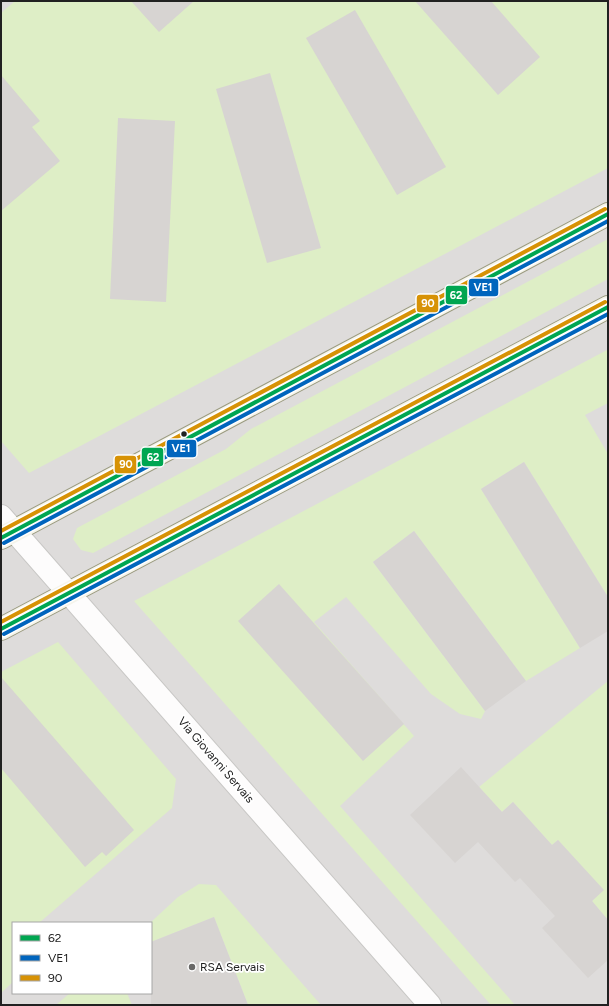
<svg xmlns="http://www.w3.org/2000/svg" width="609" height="1006" font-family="Figtree,sans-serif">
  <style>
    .residential { fill: #dedcdb; fill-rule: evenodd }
    .grass { fill: #deeec6 }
    .building { fill: #d7d4d2 }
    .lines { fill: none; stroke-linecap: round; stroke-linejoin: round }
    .tertiary-casing { stroke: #c8c7c5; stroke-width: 24 }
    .secondary-casing { stroke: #9a9a7f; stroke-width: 24 }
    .tertiary { stroke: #fdfcfc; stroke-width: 22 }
    .secondary { stroke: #f5f4eb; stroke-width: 22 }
    .bus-1-casing { stroke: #fff; stroke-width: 7 }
    .bus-2-casing { stroke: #fff; stroke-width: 7 }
    .bus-3-casing { stroke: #fff; stroke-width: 7 }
    .bus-1 { stroke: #00a651; stroke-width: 4 }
    .bus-2 { stroke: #0065bd; stroke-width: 4 }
    .bus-3 { stroke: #d79205; stroke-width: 4 }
    .bus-dot { fill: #212121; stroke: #fff; stroke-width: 1.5 }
    .poi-dot { fill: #696867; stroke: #fff; stroke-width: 1.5 }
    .labels { text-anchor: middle; stroke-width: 3.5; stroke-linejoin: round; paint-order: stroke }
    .street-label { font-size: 12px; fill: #212121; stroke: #fff }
    .poi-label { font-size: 12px; fill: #212121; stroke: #fff; text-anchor: start }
    .line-badge { stroke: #fff; stroke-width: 1.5 }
    .badge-label { font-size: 11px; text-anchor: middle; font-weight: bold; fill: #fff }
  </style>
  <rect width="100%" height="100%" fill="#efece9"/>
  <path class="residential" d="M1 1H608V1005H1ZM13 923H151V993H13Z"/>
  <g class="grass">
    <path d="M15 1H608V168L29 473 1 441V13Z"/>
    <path d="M608 239V279L93 553 81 550 73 539 77 528 226 449 251 429Z"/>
    <path d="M607 350 608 403 585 415 608 454V597L524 462 481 489 580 648 526 681 414 531 373 562 485 711 481 719 460 714 431 694 346 597 314 622 414 736 340 806 515 1005H491L134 601Z"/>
    <path d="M58 642 176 779 172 808 39 923H13V982L1 993V672Z"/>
    <path d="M608 681V811L606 813 608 815 607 919 592 901 603 890 558 840 552 845 513 802 502 812 479 787Z"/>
    <path d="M199 884 216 885 321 1005H248L214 917 151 942 150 923 178 897Z"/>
    <path d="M70 993H127L132 1005H56Z"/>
  </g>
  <g class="building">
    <path d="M131 1H194L159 32Z"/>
    <path d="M415 1H491L540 57 498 95Z"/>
    <path d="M355 10 446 167 397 195 306 38Z"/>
    <path d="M270 73 321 248 267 263 216 89Z"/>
    <path d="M1 75 40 121 32 127 60 161 1 211Z"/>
    <path d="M118 118 175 121 166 302 110 299Z"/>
    <path d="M524 462 608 597V631L580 648 481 489Z"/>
    <path d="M414 531 526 681 485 711 373 562Z"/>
    <path d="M279 584 404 724 363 761 238 621Z"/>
    <path d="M1 677 134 830 106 856 102 852 85 867 1 768Z"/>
    <path d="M461 767 502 812 513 802 552 845 558 840 604 890 592 901 608 920V960L588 978 542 928 555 916 520 878 515 882 478 842 455 863 410 815Z"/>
    <path d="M214 917 248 1005H151V942Z"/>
  </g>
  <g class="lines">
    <g class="tertiary-casing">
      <path id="tertiary" d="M1 516 430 1005"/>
    </g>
    <g class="secondary-casing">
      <g id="secondary">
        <path d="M1 538 608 214"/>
        <path d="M1 629 608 307"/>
      </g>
    </g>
    <use href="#tertiary" class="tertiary"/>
    <use href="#secondary" class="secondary"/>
    <g class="bus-1-casing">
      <g id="bus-1">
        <path d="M1 538 608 214"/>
        <path d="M1 629 608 307"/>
      </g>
    </g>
    <g class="bus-2-casing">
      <g id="bus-2">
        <path d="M4 543 608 221"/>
        <path d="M4 634 608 314"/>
      </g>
    </g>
    <g class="bus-3-casing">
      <g id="bus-3">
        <path d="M1 531 605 209"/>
        <path d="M1 622 605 302"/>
      </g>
    </g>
    <use href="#bus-1" class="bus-1"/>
    <use href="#bus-2" class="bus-2"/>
    <use href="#bus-3" class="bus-3"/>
  </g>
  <circle class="bus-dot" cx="184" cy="434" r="3.5"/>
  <circle class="poi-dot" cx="192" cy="967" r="4"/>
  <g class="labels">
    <g class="street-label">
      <text transform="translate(216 760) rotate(49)" y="4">Via Giovanni Servais</text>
    </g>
    <g class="poi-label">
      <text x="200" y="971">RSA Servais</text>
    </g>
  </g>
  <g class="line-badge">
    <rect x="468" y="278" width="31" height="19" rx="4" fill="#0065bd"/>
    <rect x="445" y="285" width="23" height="20" rx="4" fill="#00a651"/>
    <rect x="416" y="294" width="23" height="19" rx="4" fill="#d79205"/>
    <rect x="166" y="439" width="31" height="19" rx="4" fill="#0065bd"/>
    <rect x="141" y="447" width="23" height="20" rx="4" fill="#00a651"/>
    <rect x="114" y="455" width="23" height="19" rx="4" fill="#d79205"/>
  </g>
  <g class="badge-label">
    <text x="483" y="291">VE1</text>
    <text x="456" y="299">62</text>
    <text x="428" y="307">90</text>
    <text x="181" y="452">VE1</text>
    <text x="153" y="461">62</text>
    <text x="126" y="468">90</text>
  </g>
  <rect width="609" height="1006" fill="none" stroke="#212121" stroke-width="4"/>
  <rect x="12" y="922" width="140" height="72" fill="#ffffff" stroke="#a6a6a6"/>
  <rect x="20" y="935" width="20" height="6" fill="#00a651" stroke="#a6a6a6"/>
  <text x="48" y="942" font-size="12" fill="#212121">62</text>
  <rect x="20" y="955" width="20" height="6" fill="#0065bd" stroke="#a6a6a6"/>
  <text x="48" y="962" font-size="12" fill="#212121">VE1</text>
  <rect x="20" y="975" width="20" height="6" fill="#d79205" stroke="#a6a6a6"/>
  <text x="48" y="982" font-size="12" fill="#212121">90</text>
</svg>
